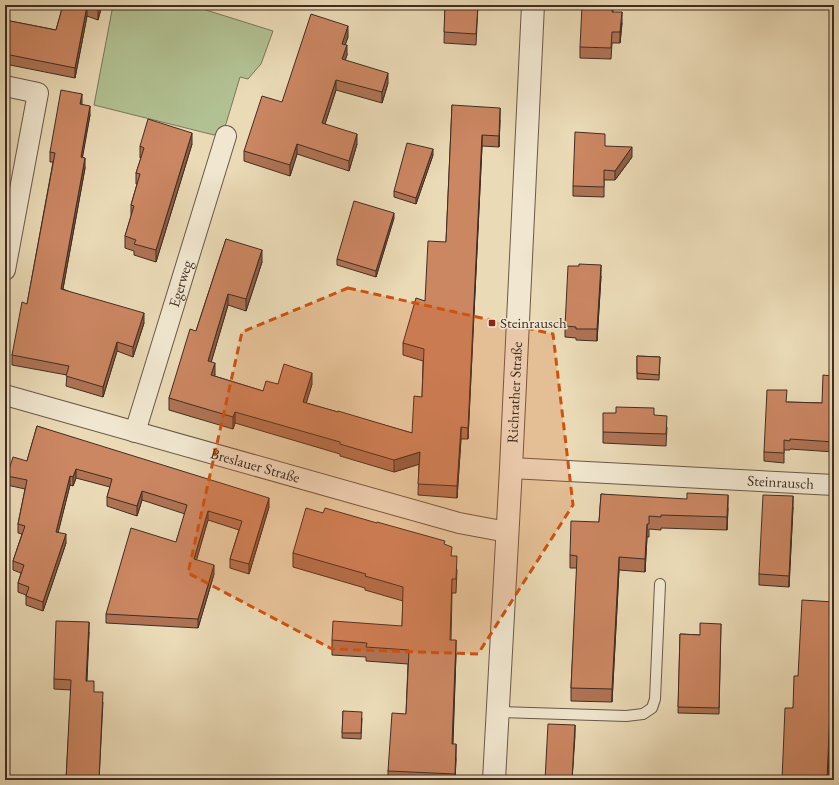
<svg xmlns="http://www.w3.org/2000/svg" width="839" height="785" font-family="'EB Garamond',serif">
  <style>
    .green { fill: #b2c192; stroke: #79775a }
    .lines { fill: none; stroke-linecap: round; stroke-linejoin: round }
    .service-casing { stroke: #6a5848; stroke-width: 12 }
    .minor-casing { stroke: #6a5848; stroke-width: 22 }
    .tertiary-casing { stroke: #6a5848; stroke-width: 24 }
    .service { stroke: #f1e7d0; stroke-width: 10 }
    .minor { stroke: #f1e7d0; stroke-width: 20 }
    .tertiary { stroke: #f1e7d0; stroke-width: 22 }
    .wall { fill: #af7354; stroke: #402d23 }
    .shaded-wall { fill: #8e5e45; stroke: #402d23 }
    .building { fill: #cb8662; stroke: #402d23 }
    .marked { fill: #cf520f; fill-opacity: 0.2; stroke: #cf520f; stroke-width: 3; stroke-dasharray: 8 5; stroke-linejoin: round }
    .poi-dot { fill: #8f2418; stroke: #f1e7d0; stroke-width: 1.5 }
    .labels { text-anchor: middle; stroke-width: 3; stroke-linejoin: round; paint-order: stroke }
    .street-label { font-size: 15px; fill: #402d23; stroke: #f1e7d0 }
    .poi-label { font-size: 15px; fill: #402d23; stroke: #f1e7d0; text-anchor: start }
  </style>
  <rect width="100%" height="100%" fill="#eadab6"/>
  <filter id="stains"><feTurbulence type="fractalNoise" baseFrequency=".005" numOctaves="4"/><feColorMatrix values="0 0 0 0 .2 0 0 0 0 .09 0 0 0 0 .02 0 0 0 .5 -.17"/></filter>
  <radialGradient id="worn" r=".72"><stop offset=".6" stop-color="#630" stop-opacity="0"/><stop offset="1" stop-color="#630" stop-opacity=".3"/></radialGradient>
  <path class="green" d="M113 5H190L273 31 261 64 248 79 240 77 225 127 214 135 94 105Z"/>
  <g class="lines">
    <g class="service-casing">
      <path id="service" d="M498 712 626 716 643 714 652 708 655 699 660 584"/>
    </g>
    <g class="minor-casing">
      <g id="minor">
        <path d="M5 86 38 93 5 270"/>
        <path id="s1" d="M5 395 459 523 507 532"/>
        <path id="s2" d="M135 432 226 136"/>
        <path id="s3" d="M511 468 834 485"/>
      </g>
    </g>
    <g class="tertiary-casing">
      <g id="tertiary">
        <path id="s4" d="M494 780 511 468 533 5"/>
      </g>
    </g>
    <use href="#service" class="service"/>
    <use href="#minor" class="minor"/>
    <use href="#tertiary" class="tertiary"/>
  </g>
  <g class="wall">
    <path d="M63 5H102L98 20 87 16 75 78 5 64V20L56 30Z"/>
    <path d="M445 5H478L476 45 444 43Z"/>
    <path d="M613 5V12L622 23 620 43H612L611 59 580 58V47Z"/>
    <path d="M348 37 345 44 347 55 345 60 388 83 382 103 336 90 325 124 357 144 349 171 297 154 290 176 244 161V151L282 102Z"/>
    <path d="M82 104 90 115 82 157 85 168 63 289 144 323 133 357 117 351 103 397 66 386 67 375 12 365V355L27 304 53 162H50V152Z"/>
    <path d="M452 105 500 120 499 147 482 146 468 439H461L457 498 418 495 419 464 394 472 340 456V454L235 423 233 429 169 410V398L196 331 226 239 262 262 246 311 228 305 211 362 215 375 214 376 263 391 278 384H312L306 403 412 433 422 397 423 361 403 355V343L425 301 446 242Z"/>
    <path d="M192 144 156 262 134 255V251L125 248V236L131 216V205L137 184H136V173L141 158H140V146Z"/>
    <path d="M605 146 632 157 615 180H604V197L573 196V186Z"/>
    <path d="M433 155 416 204 394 197V191Z"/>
    <path d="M394 218 376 277 337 265V259Z"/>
    <path d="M601 276 597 341 576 340V338L565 337V326Z"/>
    <path d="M834 333V452L790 449V450H784V463L764 461V452L787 402 822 403 832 376Z"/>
    <path d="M637 356 660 357 659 380 637 379Z"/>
    <path d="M654 415 667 427 666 446 603 443V432Z"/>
    <path d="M37 426 269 507 249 574 230 568V559L239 530 208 520 196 560 214 574 198 628 106 623V614L176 542 185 514 142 500 137 516 107 506V497L110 487 76 478 73 486 70 485 58 532 66 543 43 611 26 605V595L18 592V583L21 573 13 570V561L22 534 18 533V524L25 489 7 485V476L27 461Z"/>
    <path d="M601 494 728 508 727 530 661 528V530L649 529V537H647L645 572 619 570 612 702 571 701V688L577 568H570V555L599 522Z"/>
    <path d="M793 507 789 587 759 585V574Z"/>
    <path d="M323 513 445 545 451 556 457 570 456 593H452L451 640 456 654 453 744 456 759 455 780H388V771L406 714 408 664 366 661V657L332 655V640L402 626 403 601 365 590V588L293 567V553Z"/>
    <path d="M834 602V726H830L828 780H782L798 676Z"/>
    <path d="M721 624 719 714 678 713 680 634 700 635Z"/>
    <path d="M89 632 87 681 94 692 103 702 99 780H66L71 690 54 689V679Z"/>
    <path d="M343 711 362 718 361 739 342 738Z"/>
  </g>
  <g class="shaded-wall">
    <path d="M100 5H102L98 20V9Z"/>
    <path d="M87 6V16L75 78V68Z"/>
    <path d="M622 12V23L620 43V32Z"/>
    <path d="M348 26V37L342 54V44Z"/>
    <path d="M347 45V55L342 69V59Z"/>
    <path d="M388 73V83L382 103V92Z"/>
    <path d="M336 80V90L322 133V123Z"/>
    <path d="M82 94V104L80 113V104Z"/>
    <path d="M90 106V115L81 166V157Z"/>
    <path d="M500 108V120L499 147V136Z"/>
    <path d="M192 133V144L156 262V250Z"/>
    <path d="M357 134V144L349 171V161Z"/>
    <path d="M482 135V146L468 439V428Z"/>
    <path d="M297 144V154L290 176V165Z"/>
    <path d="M632 147V157L615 180V171Z"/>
    <path d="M433 149V155L416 204V198Z"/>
    <path d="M85 158V168L61 299V289Z"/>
    <path d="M394 213V218L376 277V271Z"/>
    <path d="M262 250V262L246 311V299Z"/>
    <path d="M601 265V276L597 341V329Z"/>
    <path d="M228 294V305L208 373V361Z"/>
    <path d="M144 313V323L133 357V347Z"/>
    <path d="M117 342V351L103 397V387Z"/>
    <path d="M215 363V375L211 387V375Z"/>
    <path d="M312 373V384L303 414V402Z"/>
    <path d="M235 412V423L233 429V417Z"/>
    <path d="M461 427V439L457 498V486Z"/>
    <path d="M420 452V464L394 472V460Z"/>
    <path d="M76 469V478L73 486V477Z"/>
    <path d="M70 476V485L56 541V532Z"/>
    <path d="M142 491V500L137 516V506Z"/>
    <path d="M728 495V508L727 530V517Z"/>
    <path d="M793 496V507L789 587V576Z"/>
    <path d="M269 498V507L249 574V564Z"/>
    <path d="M208 511V520L194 569V559Z"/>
    <path d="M647 524V537L645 572V559Z"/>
    <path d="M66 534V543L43 611V602Z"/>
    <path d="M619 557V570L612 702V689Z"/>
    <path d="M214 565V574L198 628V619Z"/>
    <path d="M89 622V632L86 691V681Z"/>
    <path d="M456 640V654L452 758V744Z"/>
    <path d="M830 710V726L828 780H827Z"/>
    <path d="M575 725V736L572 780Z"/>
    <path d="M456 744V759L455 780V774Z"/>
  </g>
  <g class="building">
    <path d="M63 5H100L98 9 87 6 75 68 5 54V20L56 30Z"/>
    <path d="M445 5H478L476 34 444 32Z"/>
    <path d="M582 5H613L612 12H622L620 32H612L611 48 580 47Z"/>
    <path d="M311 14 348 26 342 44 347 45 342 59 388 73 382 92 336 80 322 123 357 134 349 161 297 144 290 165 244 151 262 96 282 102Z"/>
    <path d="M61 90 82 94 80 104 90 106 81 157 85 158 61 289 144 313 133 347 117 342 103 387 66 376 69 366 12 355 22 302 27 304 55 153 50 152Z"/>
    <path d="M452 105 500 108 499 136 482 135 468 428 461 427 457 486 418 484 420 452 394 460 340 444V442L235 412 233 417 169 398 190 329 196 331 226 239 262 250 246 299 228 294 208 361 215 363 211 375 263 391 266 381 278 384 284 364 296 368 312 373 303 402 338 412V411L412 433 414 396 422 397 424 349 403 343 416 298 425 301 428 241 446 242Z"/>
    <path d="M148 119 192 133 156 250 134 244 136 240 125 236 134 206 131 205 140 174 136 173 144 148 140 146Z"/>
    <path d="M575 132 605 134V146L632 147 615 171 604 170V187L573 186Z"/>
    <path d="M407 143 433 149 416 198 394 191Z"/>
    <path d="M354 201 394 213 376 271 337 259Z"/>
    <path d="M579 264 601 265 597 329H576V327L565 326 568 266H579Z"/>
    <path d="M834 333V442L790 439V441L784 440V453L764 452 767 390H787L786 402 822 403 823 375 832 376Z"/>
    <path d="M637 356 660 357 659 375 637 373Z"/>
    <path d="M616 407 654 408V415L667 416 666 434 603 432V413H616Z"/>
    <path d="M37 426 269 498 249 564 230 559 242 521 208 511 194 559 214 565 198 619 106 614 131 528 176 542 187 505 142 491 137 506 107 497 112 479 76 469 73 477 70 476 56 532 66 534 43 602 26 596 29 587 18 583 24 565 13 561 25 526 18 524 27 480 7 476 13 457 27 461Z"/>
    <path d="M687 493 728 495 727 517 661 515V517L649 516V524H647L645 559 619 557 612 689 571 688 577 556 570 555 571 521 599 522 601 494 687 499Z"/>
    <path d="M763 495 793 496 789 576 759 574Z"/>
    <path d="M306 508 323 513 325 508 377 523V522L445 541 444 544 452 547 451 556H457L456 579H452L450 640H456L452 744H456L455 774 388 771 392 713 406 714 409 650 366 647 367 643 332 640 333 621 402 626 403 587 365 576 366 574 293 553Z"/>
    <path d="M802 600 834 602V710H830L827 780H782L785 708H793L794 676H798Z"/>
    <path d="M56 621 89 622 86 681H94V692H103L99 780H66L71 680 54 679Z"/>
    <path d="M700 623 721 624 719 708 678 707 680 634 700 635Z"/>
    <path d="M343 711 362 712 361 733H342Z"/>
    <path d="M548 724 575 725 572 780H545Z"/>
  </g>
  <path class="marked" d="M348 288 553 334 573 505 478 654 332 649 188 573 242 332Z"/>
  <rect class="poi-dot" x="488" y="319" width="8" height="8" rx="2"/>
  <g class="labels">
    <g class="street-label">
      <text dy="5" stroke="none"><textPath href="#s2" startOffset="155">Egerweg</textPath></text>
      <text dy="5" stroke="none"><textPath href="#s4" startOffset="388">Richrather Straße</textPath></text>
      <text dy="5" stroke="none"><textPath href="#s1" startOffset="260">Breslauer Straße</textPath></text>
      <text dy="5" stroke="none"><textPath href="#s3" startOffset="270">Steinrausch</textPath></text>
    </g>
    <g class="poi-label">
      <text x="500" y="328">Steinrausch</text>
    </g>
  </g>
  <rect width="839" height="785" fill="none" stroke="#eadab6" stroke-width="20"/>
  <rect x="6" y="6" width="827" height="773" fill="none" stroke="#402d23" stroke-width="2"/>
  <rect x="10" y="10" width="819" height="765" fill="none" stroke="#402d23"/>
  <rect width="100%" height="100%" filter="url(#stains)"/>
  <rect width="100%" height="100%" fill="url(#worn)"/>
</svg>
